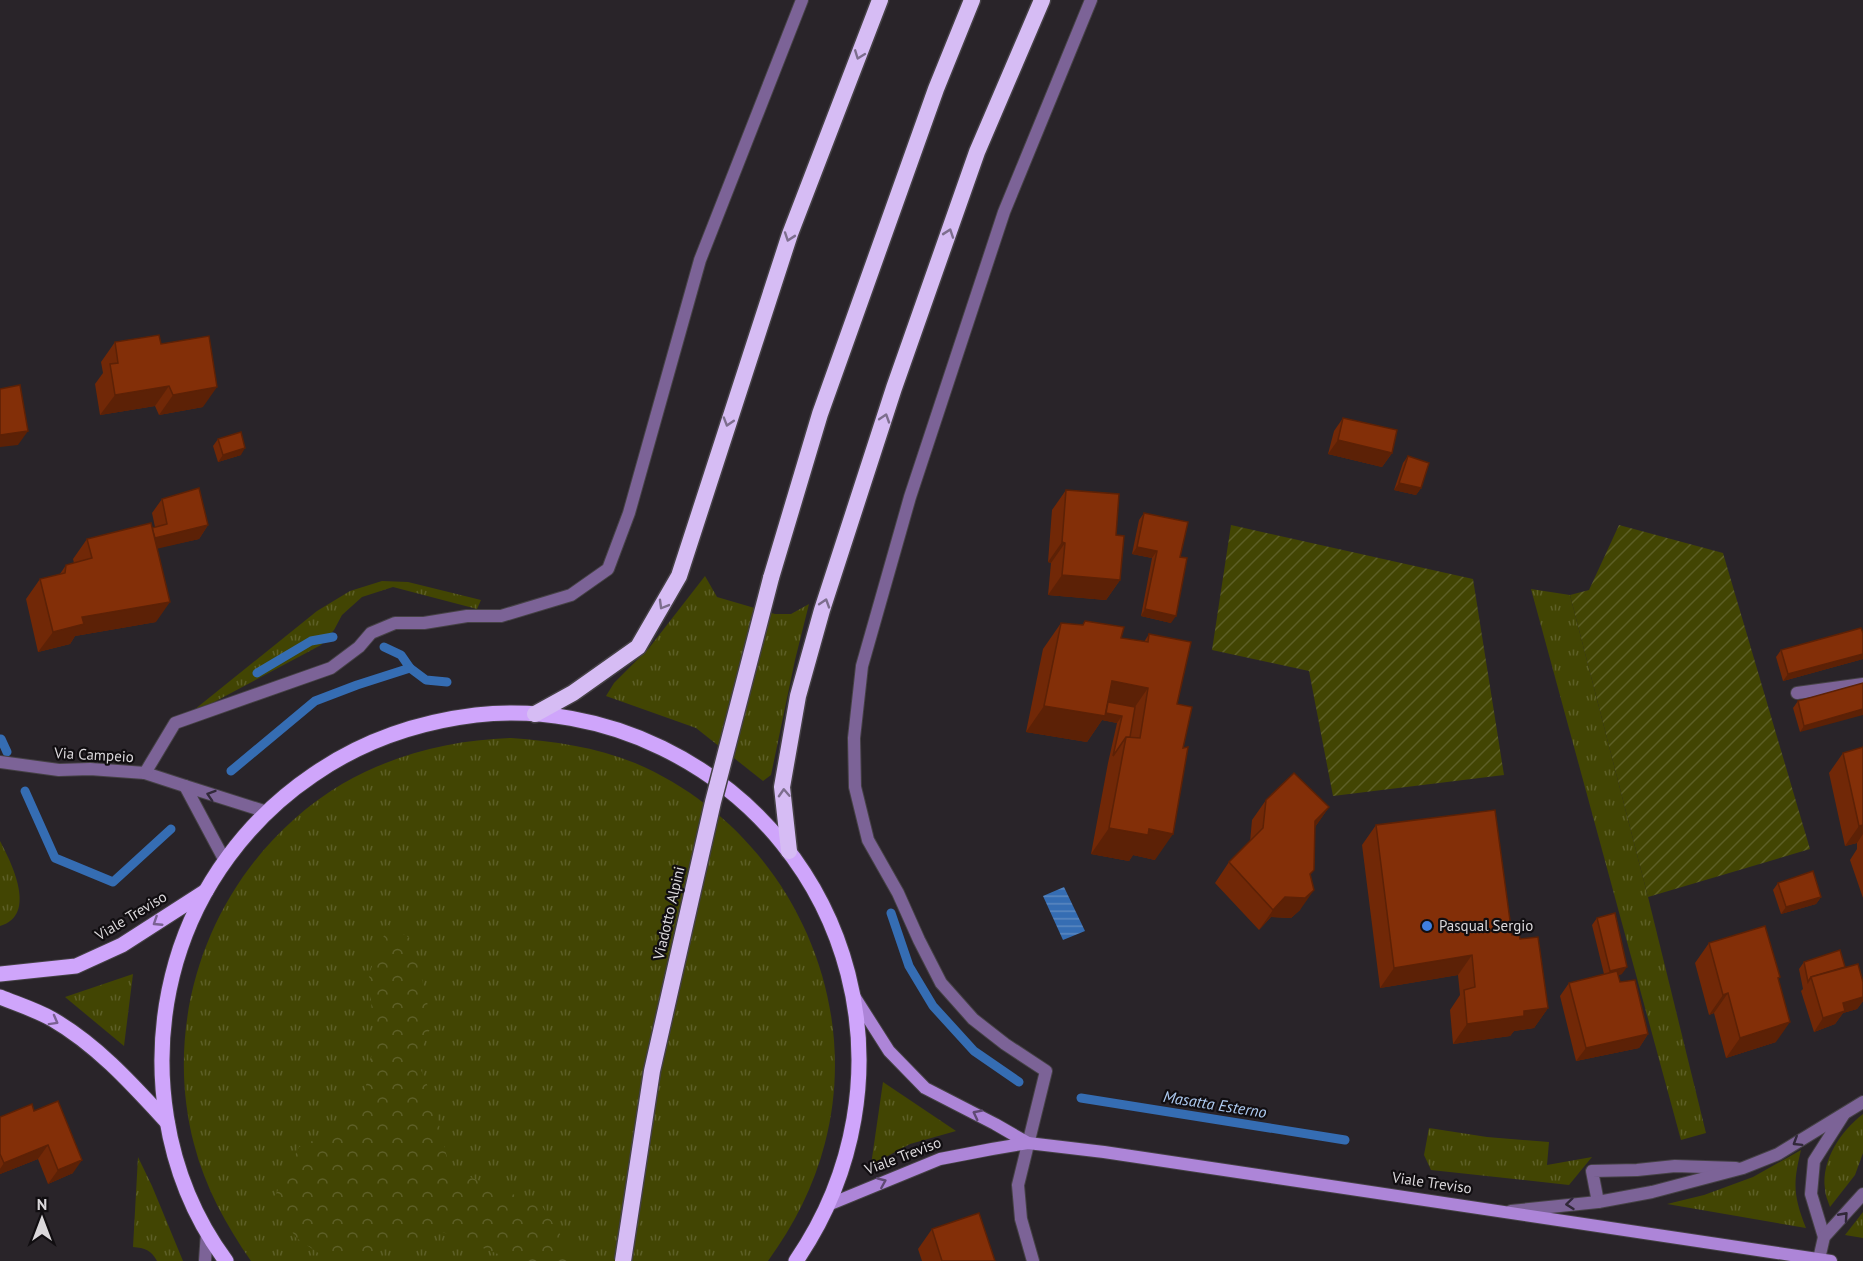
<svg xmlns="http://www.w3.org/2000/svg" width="1863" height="1261" font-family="'PT Sans',sans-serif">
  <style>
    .grass { fill: url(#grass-tufts) }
    .forest { fill: url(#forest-crowns) }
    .garden { fill: url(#garden-furrows) }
    .water { fill: url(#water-rules) }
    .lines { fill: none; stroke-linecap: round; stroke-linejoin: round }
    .stream { stroke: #356db3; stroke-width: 9 }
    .service-casing { stroke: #454145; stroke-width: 14 }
    .minor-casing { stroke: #454145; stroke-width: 14 }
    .secondary-casing { stroke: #454145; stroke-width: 14 }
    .primary-casing { stroke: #454145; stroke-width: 17 }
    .trunk-casing { stroke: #454145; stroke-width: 19 }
    .service { stroke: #7c6397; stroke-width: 12 }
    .minor { stroke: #7c6397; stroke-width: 12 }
    .secondary { stroke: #ad85d8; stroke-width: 12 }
    .primary { stroke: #cfa5fb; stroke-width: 15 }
    .trunk { stroke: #d6bcf4; stroke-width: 16 }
    .trunk-bridge-casing { stroke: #454145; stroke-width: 19; stroke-linecap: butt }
    .trunk-bridge { stroke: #d6bcf4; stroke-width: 16 }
    .wall { fill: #712807 }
    .shaded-wall { fill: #5c2106 }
    .building { fill: #832f08; stroke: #5c2106; stroke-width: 1.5 }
    .oneway { stroke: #7d6e8e }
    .oneway2 { stroke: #312839 }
    .oneway3 { stroke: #7a6192 }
    .oneway4 { stroke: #5f4a74 }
    .shop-dot { fill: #3f7fe0; stroke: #110e11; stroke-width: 2 }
    .labels { text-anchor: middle; stroke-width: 4.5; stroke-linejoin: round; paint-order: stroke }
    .street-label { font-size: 15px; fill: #dbd8db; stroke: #110e11 }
    .poi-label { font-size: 15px; fill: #dbd8db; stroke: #110e11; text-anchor: start }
    .water-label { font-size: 16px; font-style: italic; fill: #afccf2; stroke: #110e11 }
  </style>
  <defs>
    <pattern id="grass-tufts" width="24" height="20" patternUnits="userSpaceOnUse" patternTransform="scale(1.5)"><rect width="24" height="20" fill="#424503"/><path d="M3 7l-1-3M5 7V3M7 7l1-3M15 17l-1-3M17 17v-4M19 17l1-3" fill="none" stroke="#5d5f27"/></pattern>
    <pattern id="forest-crowns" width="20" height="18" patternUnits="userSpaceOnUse" patternTransform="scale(1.5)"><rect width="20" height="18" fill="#424503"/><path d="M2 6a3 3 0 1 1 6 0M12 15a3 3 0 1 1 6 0" fill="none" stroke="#5d5f27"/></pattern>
    <pattern id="garden-furrows" width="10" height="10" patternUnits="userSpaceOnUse" patternTransform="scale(1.5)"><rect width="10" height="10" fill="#424503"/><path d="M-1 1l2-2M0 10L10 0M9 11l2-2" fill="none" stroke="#5d5f27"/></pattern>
    <pattern id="water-rules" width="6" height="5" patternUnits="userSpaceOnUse" patternTransform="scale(1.5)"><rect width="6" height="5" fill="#356db3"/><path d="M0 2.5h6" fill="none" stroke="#5b88c0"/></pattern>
  </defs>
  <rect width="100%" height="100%" fill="#292429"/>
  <g class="grass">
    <path d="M705 576 717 597 775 614H791L809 604 795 660 771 775 763 781 696 728 606 696 614 683 649 648Z"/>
    <path d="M382 581 408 582 481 600 477 609 393 587 362 597 342 615 334 630 321 645 184 718 317 611 350 591Z"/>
    <path d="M1531 589 1570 595 1648 897 1706 1133 1681 1140Z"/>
    <path d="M511 738C554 741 595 747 635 763 781 825 865 989 825 1143 814 1186 794 1225 768 1261H251C226 1225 205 1187 194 1144 158 1006 220 857 342 784 394 754 452 740 511 738Z"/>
    <path d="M0 841C11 862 38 915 0 926Z"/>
    <path d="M133 974 124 1046 65 997Z"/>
    <path d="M883 1082 956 1131 910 1144 871 1165Z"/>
    <path d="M1863 1114V1153L1855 1175 1830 1207C1828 1201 1825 1195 1825 1189 1821 1160 1841 1131 1863 1114Z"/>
    <path d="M1429 1128 1487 1137 1549 1142 1547 1165 1592 1157 1569 1185 1431 1170 1424 1155Z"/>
    <path d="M1801 1150C1793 1183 1793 1195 1806 1228L1667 1204 1704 1195 1753 1177Z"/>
    <path d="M138 1157 152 1186 183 1261H157C151 1250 145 1248 133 1247Z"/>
    <path d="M1863 1212V1238L1845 1235Z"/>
  </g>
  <path class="forest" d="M388 925 413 940 432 1024 417 1060 432 1097 450 1169 542 1206 574 1256 571 1261H516L440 1231 343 1261H330L295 1237 275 1196 299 1147 334 1131 363 1103 374 1041 369 974Z"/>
  <g class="garden">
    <path d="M1231 525 1473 579 1504 775 1333 796 1309 671 1212 650Z"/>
    <path d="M1619 525 1723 553 1810 849 1648 897 1570 595 1589 590Z"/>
  </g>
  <path class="water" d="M1064 887 1085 931 1063 940 1043 896Z"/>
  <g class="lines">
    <g class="stream">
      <path d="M384 647 401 655 410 668 426 680 447 682"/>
      <path d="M257 673 311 641 333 637"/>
      <path d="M1 739 7 752"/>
      <path d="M231 771 315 701 357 685 410 668"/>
      <path d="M25 791 55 858 113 882 171 829"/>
      <path d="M891 913 909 966 933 1006 974 1051 1019 1082"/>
      <path d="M1081 1098 1345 1140"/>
    </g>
    <g class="service-casing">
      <g id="service">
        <path d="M1797 693 1863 684"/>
        <path d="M1598 1202 1592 1171 1637 1170 1675 1166 1736 1168"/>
      </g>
    </g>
    <g class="minor-casing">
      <g id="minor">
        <path d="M0 762 59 770 90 769 145 773 185 786"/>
        <path d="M145 773 175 723 331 668 359 647 371 633 395 623H424L467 616H501L571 595 608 569 629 513 700 260 802 0"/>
        <path d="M225 861 185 786 267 812"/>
        <path d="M1511 1211 1598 1202 1652 1192 1743 1168 1778 1154 1863 1102"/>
        <path d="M1824 1237 1811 1194 1814 1161 1844 1114"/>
        <path d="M1819 1259 1824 1237 1863 1194"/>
        <path d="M205 1261 207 1232"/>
        <path d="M1033 1261 1021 1219 1018 1185 1046 1071 1005 1044 973 1019 941 983 919 940 898 893 868 840 855 787 854 738 862 666 910 497 1004 212 1091 0"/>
      </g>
    </g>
    <g class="secondary-casing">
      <g id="secondary">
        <path d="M854 996 889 1051 925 1088 995 1124 1028 1143"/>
        <path d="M828 1205 940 1159 992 1149 1028 1143 1104 1152 1831 1261"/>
      </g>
    </g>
    <g class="primary-casing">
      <g id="primary">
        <path d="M0 974 76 966 122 945 206 891"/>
        <path d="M0 997C17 1004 36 1010 52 1019 97 1045 132 1084 167 1122"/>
        <path d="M226 1261C163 1176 147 1063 176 962 198 886 248 819 313 775 362 741 418 722 476 715 539 708 605 720 662 748 857 843 918 1083 796 1261"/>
      </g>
    </g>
    <g class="trunk-casing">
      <g id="trunk">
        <path d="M771 578 820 414 936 89 972 0"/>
        <path d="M535 714 573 693 638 647 679 576 790 234 880 0"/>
        <path d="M789 851 782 787 798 696 822 610 894 388 977 152 1042 0"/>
      </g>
    </g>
    <use href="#service" class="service"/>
    <use href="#minor" class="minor"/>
    <use href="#secondary" class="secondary"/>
    <use href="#primary" class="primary"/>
    <use href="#trunk" class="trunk"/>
    <g class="trunk-bridge-casing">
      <path id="trunk-bridge" d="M623 1261 652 1071 713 802 771 578"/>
    </g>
    <use href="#trunk-bridge" class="trunk-bridge"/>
  </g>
  <g class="wall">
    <path d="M115 342 161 344 203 407 159 415 155 406 100 415 95 384 103 373 101 362Z"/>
    <path d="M1343 418 1392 453 1382 467 1328 454 1334 431Z"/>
    <path d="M218 439 241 455 218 462 213 446Z"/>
    <path d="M1408 456 1421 488 1416 495 1394 490 1403 463Z"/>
    <path d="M1066 490 1120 580 1106 600 1048 595 1051 563 1048 562 1052 510Z"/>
    <path d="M162 499 208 525 199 539 157 548 156 622 75 636 70 644 38 652 26 599 40 579 60 574 66 565 74 563 73 559 87 539 155 527 152 513Z"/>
    <path d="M1144 513 1180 557 1171 623 1141 616 1152 558 1132 554 1139 520Z"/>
    <path d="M1085 621 1121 638 1144 642 1149 634 1177 704 1155 860 1133 855 1129 861 1091 854 1108 763 1117 723 1102 720 1087 742 1026 732 1043 649 1061 623 1082 625Z"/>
    <path d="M1863 633V659L1783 681 1776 657 1781 650Z"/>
    <path d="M1863 683 1800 732 1793 708 1798 701Z"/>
    <path d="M1863 747V898L1850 860 1857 849V843L1845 846 1829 773 1843 753Z"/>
    <path d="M1266 800 1329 807 1315 827 1314 870 1310 875 1300 910 1291 918 1271 917 1259 930 1215 883 1229 862 1250 842 1252 820Z"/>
    <path d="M1376 825 1512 935 1520 939 1548 1008 1534 1028 1514 1031 1510 1036 1453 1044 1450 1010 1460 995 1458 975 1380 988 1362 845Z"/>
    <path d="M1778 883 1821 897 1816 904 1781 914 1773 890Z"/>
    <path d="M1597 918 1622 974 1618 975 1620 982 1648 1034 1639 1048 1576 1061 1560 996 1569 983 1604 974 1592 925Z"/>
    <path d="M1709 943 1778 979 1776 1042 1726 1058 1714 1013 1709 1015 1695 963Z"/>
    <path d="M1804 962 1845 967 1863 982V1001L1857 1009 1843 1013 1835 1024 1814 1032 1801 991 1803 989 1799 969Z"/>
    <path d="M34 1111 73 1173 48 1184 38 1159 0 1174V1117Z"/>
    <path d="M932 1229 995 1261H922L918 1249Z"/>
  </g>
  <g class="shaded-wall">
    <path d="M169 386 155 406 100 415 115 395Z"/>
    <path d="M217 387 203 407 159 415 173 395Z"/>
    <path d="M28 431 18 445 0 447V435Z"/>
    <path d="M1338 440 1392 453 1382 467 1328 454Z"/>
    <path d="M245 448 241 455 218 462 223 455Z"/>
    <path d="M1399 483 1421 488 1416 495 1394 490Z"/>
    <path d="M208 525 199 539 139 553 149 539Z"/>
    <path d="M1062 542 1065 543 1051 563 1048 562Z"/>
    <path d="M1137 547 1157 551 1152 558 1132 554Z"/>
    <path d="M1062 575 1120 580 1106 600 1048 595Z"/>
    <path d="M170 602 156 622 75 636 70 644 38 652 53 632 82 617Z"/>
    <path d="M1145 609 1176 616 1171 623 1141 616Z"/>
    <path d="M1863 654V659L1783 681 1788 674Z"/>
    <path d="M1112 681 1148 688 1130 714 1097 707Z"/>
    <path d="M1044 706 1097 711 1122 716 1117 723 1102 720 1087 742 1026 732Z"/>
    <path d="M1863 709V715L1800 732 1804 726Z"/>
    <path d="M1329 807 1315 827V821Z"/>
    <path d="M1863 825V834L1857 843 1845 846 1859 826Z"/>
    <path d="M1109 828 1149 829 1173 834 1155 860 1133 855 1129 861 1091 854Z"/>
    <path d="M1314 890 1300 910 1291 918 1271 917 1259 930 1273 910 1285 897Z"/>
    <path d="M1821 897 1816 904 1781 914 1786 907Z"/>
    <path d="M1472 955 1458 975 1380 988 1394 968Z"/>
    <path d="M1627 967 1622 974 1605 978 1610 971Z"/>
    <path d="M1728 993 1714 1013 1709 1015 1723 995Z"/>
    <path d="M1863 997V1001L1857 1009 1843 1013 1835 1024 1814 1032 1823 1018 1843 1003Z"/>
    <path d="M1548 1008 1534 1028 1514 1031 1510 1036 1453 1044 1467 1024 1524 1011Z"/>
    <path d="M1790 1022 1776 1042 1726 1058 1740 1038Z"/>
    <path d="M1648 1034 1639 1048 1576 1061 1586 1048Z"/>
    <path d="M48 1145 38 1159 0 1174V1169L4 1163Z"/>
    <path d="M82 1160 73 1173 48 1184 58 1170Z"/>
  </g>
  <g class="building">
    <path d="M159 335 161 344 209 336 217 387 173 395 169 386 115 395 110 364 118 363 115 342Z"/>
    <path d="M20 385 28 431 0 435V389Z"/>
    <path d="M1343 418 1397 430 1392 453 1338 440Z"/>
    <path d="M241 432 245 448 223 455 218 439Z"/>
    <path d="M1408 456 1429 463 1421 488 1399 483Z"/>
    <path d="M199 488 208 525 155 538 152 528 167 524 162 499Z"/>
    <path d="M1066 490 1119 494 1116 535 1124 536 1120 580 1062 575 1065 543 1062 542Z"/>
    <path d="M1144 513 1188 522 1180 557 1187 558 1176 616 1145 609 1157 551 1137 547Z"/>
    <path d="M151 523 170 602 82 617 84 624 53 632 40 579 65 573 66 565 92 558 87 539Z"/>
    <path d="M1085 621 1124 627 1121 638 1148 642 1149 634 1191 642 1177 704 1192 707 1183 748 1188 747 1173 834 1149 829 1148 835 1109 828 1126 737 1140 738 1148 688 1112 681 1105 716 1044 706 1061 623 1083 625Z"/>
    <path d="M1861 628 1863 633V654L1788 674 1781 650Z"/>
    <path d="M1863 683V709L1804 726 1798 701Z"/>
    <path d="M1108 702 1135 707 1130 737H1126L1113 756 1122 716 1106 713Z"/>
    <path d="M1863 747V825L1859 826 1843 753Z"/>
    <path d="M1294 773 1329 807 1315 821 1314 870 1310 874 1314 890 1305 898 1285 897 1273 910 1229 862 1263 828 1266 800Z"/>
    <path d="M1495 810 1512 935 1519 934 1520 939 1538 937 1548 1008 1524 1011V1016L1467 1024 1464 990 1475 987 1472 955 1394 968 1376 825Z"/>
    <path d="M1813 871 1821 897 1786 907 1778 883Z"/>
    <path d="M1615 913 1627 967 1610 971 1597 918Z"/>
    <path d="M1765 926 1780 977 1778 978 1790 1022 1740 1038 1728 993 1723 995 1709 943Z"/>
    <path d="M1840 950 1845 967 1811 977 1808 982 1804 962Z"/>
    <path d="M1858 964 1863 982V997L1843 1003 1845 1011 1823 1018 1811 977Z"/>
    <path d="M1617 971 1620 982 1635 980 1648 1034 1586 1048 1569 983Z"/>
    <path d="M58 1101 82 1160 58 1170 48 1145 4 1163 0 1154V1117L32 1104 34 1111Z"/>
    <path d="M979 1213 995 1261H942L932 1229Z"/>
  </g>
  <defs><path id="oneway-chevron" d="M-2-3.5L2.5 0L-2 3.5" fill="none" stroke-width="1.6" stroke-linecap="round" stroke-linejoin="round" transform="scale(1.5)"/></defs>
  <g class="oneway">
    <use href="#oneway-chevron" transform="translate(859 55) rotate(111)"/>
    <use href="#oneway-chevron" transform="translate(949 233) rotate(-71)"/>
    <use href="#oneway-chevron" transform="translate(789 237) rotate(109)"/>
    <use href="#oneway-chevron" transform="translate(885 418) rotate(-72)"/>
    <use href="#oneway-chevron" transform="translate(728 422) rotate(107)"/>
    <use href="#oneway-chevron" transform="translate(825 603) rotate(-72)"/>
    <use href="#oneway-chevron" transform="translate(663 605) rotate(120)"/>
    <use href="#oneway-chevron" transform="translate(784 793) rotate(-93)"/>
  </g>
  <g class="oneway2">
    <use href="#oneway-chevron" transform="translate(211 795) rotate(-162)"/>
    <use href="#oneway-chevron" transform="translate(1797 1142) rotate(148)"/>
    <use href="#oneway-chevron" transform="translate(1570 1204) rotate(174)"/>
    <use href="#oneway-chevron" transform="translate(1844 1216) rotate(-48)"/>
  </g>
  <g class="oneway3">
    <use href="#oneway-chevron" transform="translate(157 922) rotate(147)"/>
    <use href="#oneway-chevron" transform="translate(54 1021) rotate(29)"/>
  </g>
  <g class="oneway4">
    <use href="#oneway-chevron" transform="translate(977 1114) rotate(-153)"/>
    <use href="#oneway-chevron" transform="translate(882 1182) rotate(-23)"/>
  </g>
  <circle class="shop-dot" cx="1427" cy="926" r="6"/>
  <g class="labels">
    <g class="street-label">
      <text transform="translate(94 755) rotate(3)" y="5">Via Campeio</text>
      <text transform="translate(669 913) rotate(-77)" y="5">Viadotto Alpini</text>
      <text transform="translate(131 916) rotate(-31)" y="5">Viale Treviso</text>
      <text transform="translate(903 1156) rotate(-21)" y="5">Viale Treviso</text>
      <text transform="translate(1432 1183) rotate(8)" y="5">Viale Treviso</text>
    </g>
    <g class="poi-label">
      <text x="1439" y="931">Pasqual Sergio</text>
    </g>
    <g class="water-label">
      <text transform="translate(1215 1104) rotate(9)" y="6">Masatta Esterno</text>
    </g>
  </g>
  <g transform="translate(42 1219)" stroke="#110e11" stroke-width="4.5" paint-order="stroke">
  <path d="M0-4.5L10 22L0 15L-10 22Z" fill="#dbd8db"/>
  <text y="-9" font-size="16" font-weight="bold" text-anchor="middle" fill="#dbd8db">N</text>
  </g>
</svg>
